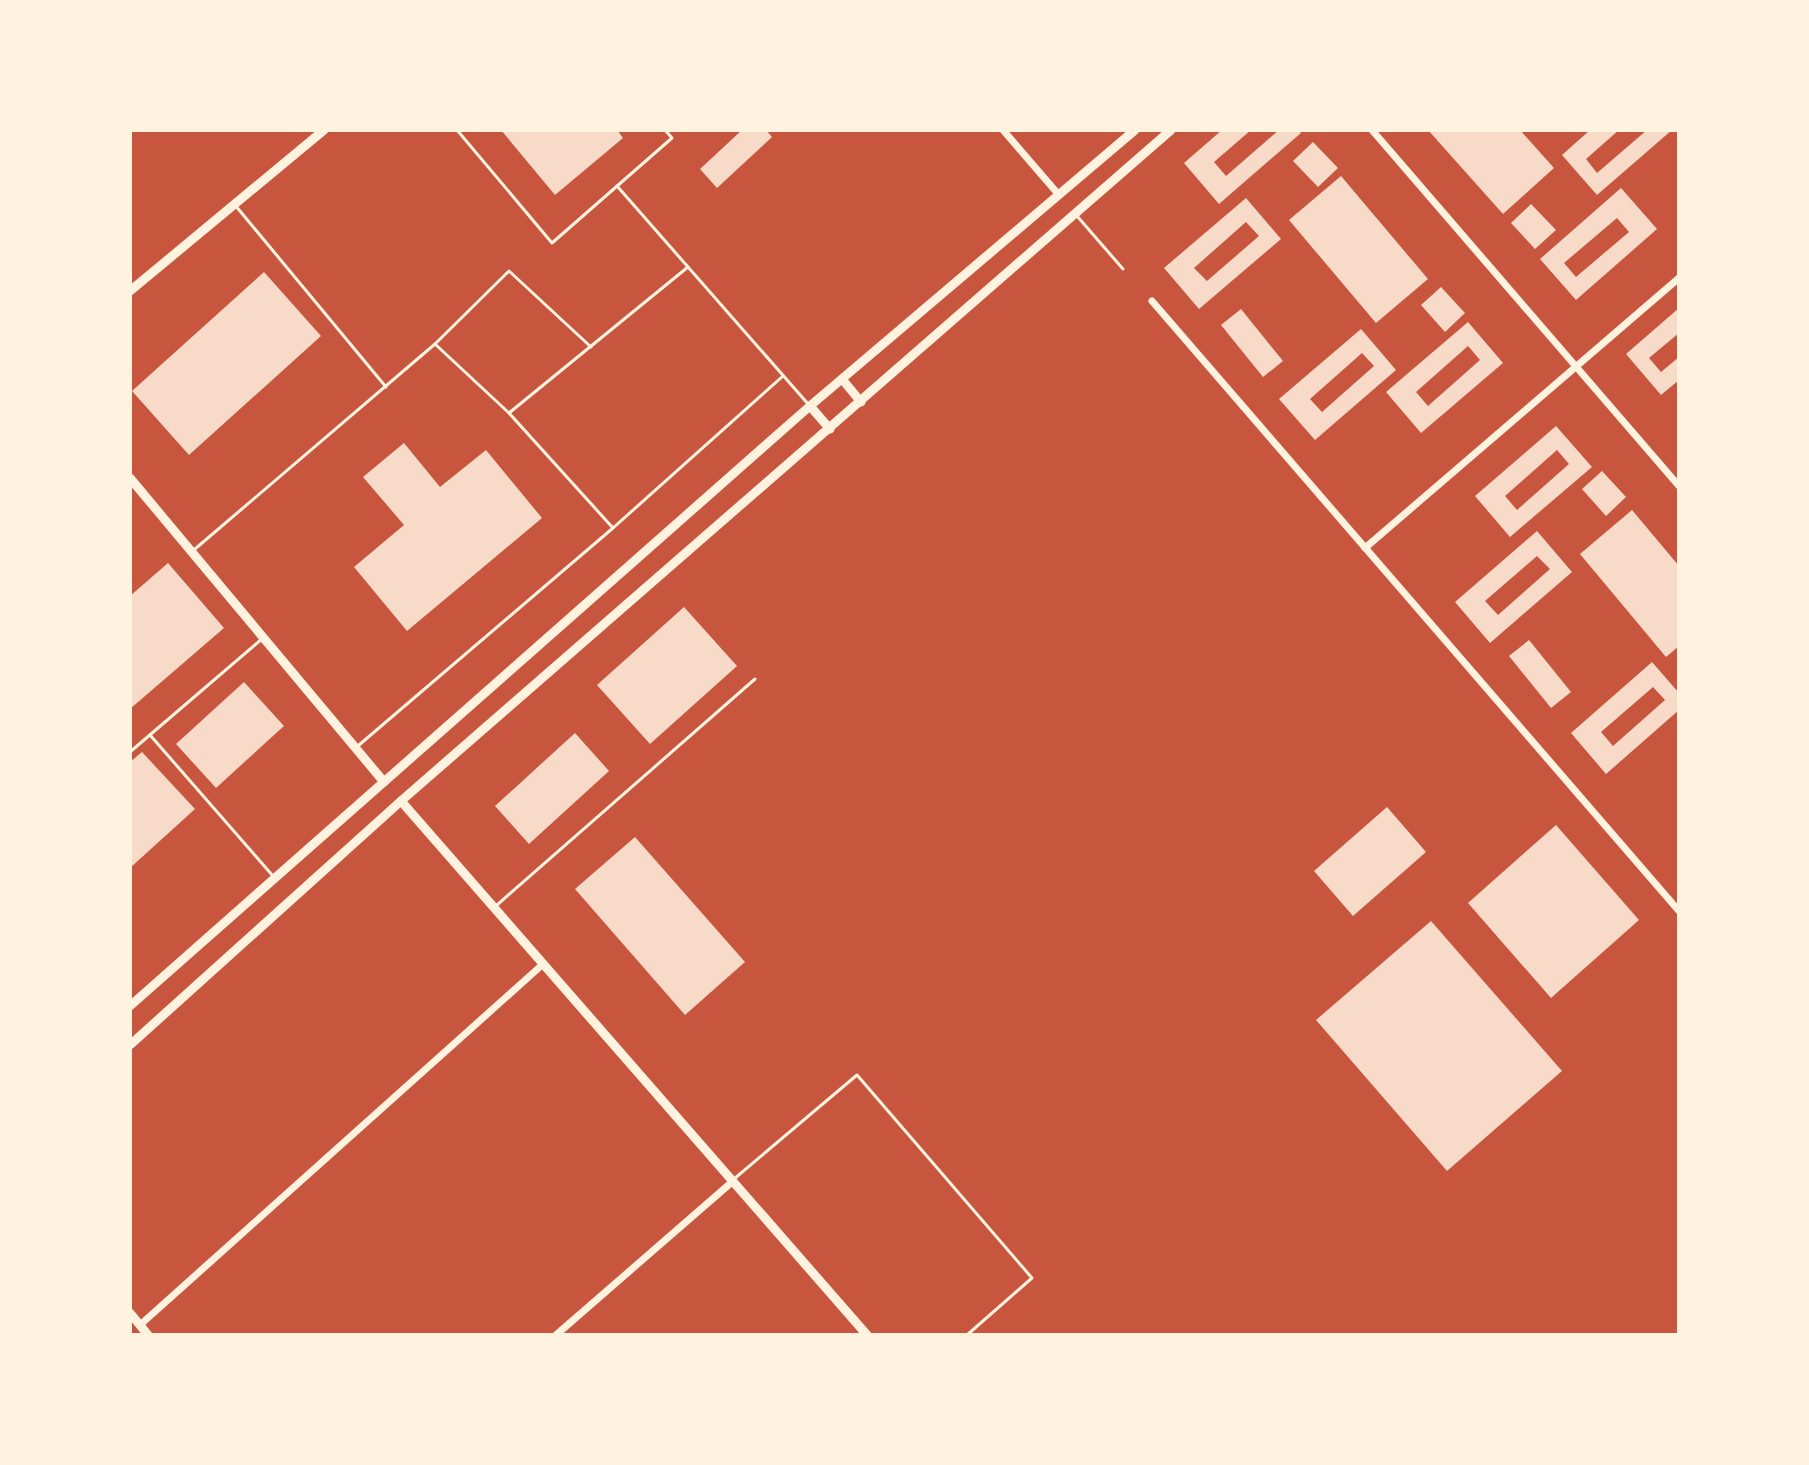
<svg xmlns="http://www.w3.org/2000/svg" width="1809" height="1465" font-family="'Fira Sans Condensed',sans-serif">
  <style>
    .building { fill: #f7dbc8; fill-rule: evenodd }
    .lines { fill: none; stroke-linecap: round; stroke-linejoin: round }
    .service { stroke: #fff3e0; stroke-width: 3 }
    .minor { stroke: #fff3e0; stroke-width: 7 }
    .tertiary { stroke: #fff3e0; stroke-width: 9 }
  </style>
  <rect width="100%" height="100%" fill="#c8553d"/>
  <g class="building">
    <path d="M501 130H617L623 138 555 195Z"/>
    <path d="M742 130H766L772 137 717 188 700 169Z"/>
    <path d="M1222 130H1251L1214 162 1226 176 1279 130H1298L1301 133 1219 204 1184 163Z"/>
    <path d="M1428 130H1520L1554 168 1503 214Z"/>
    <path d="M1590 130H1619L1586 159 1597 173 1647 130H1672L1597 195 1562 155Z"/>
    <path d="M1313 142 1338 168 1318 187 1293 161Z"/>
    <path d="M1341 176 1428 279 1376 323 1289 220Z"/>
    <path d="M1621 188 1657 229 1576 300 1540 259ZM1617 218 1629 232 1576 277 1564 263Z"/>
    <path d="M1246 198 1281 239 1199 309 1164 268ZM1246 222 1259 236 1207 281 1194 268Z"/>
    <path d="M1531 204 1556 230 1535 249 1511 223Z"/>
    <path d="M264 272 321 336 189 455 132 391Z"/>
    <path d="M1441 287 1465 313 1445 332 1421 305Z"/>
    <path d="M1679 308V333L1649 358 1661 372 1679 357V380L1661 395 1626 354Z"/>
    <path d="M1241 309 1283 361 1263 377 1221 325Z"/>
    <path d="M1468 322 1503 363 1421 433 1386 392ZM1468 346 1480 360 1428 406 1416 392Z"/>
    <path d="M1361 329 1396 370 1315 440 1279 399ZM1362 353 1374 366 1322 412 1310 399Z"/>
    <path d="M1556 426 1592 467 1510 537 1475 496ZM1557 450 1569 464 1517 510 1505 496Z"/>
    <path d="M404 443 440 487 486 450 542 518 407 631 354 567 404 525 363 477Z"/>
    <path d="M1602 471 1626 497 1606 516 1582 489Z"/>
    <path d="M1632 510 1679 566V646L1666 657 1580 554Z"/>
    <path d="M1537 531 1572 572 1490 643 1455 602ZM1537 556 1550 569 1498 615 1485 601Z"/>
    <path d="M168 563 224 628 130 709V596Z"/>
    <path d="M684 607 737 666 650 744 597 685Z"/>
    <path d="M1529 640 1571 692 1551 708 1509 656Z"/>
    <path d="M1652 662 1679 693V710L1606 774 1571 733ZM1653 687 1665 700 1613 746 1601 732Z"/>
    <path d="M244 682 284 726 216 788 176 744Z"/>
    <path d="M575 733 609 771 529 844 495 806Z"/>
    <path d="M142 752 195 809 130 868V762Z"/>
    <path d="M1387 807 1426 852 1353 916 1314 871Z"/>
    <path d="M1556 825 1639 920 1551 998 1468 903Z"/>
    <path d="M635 837 745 962 685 1015 575 889Z"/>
    <path d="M1431 921 1562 1071 1447 1171 1316 1020Z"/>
  </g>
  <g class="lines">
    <g class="service">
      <path d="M457 130 552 243 672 138 665 130"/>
      <path d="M617 186 809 405"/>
      <path d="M235 205 386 387"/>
      <path d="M1077 216 1123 269"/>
      <path d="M435 344 509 413 613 528"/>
      <path d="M509 413 688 267"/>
      <path d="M195 549 435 344 509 271 591 347"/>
      <path d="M150 735 273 876"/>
      <path d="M359 745 613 528 783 376"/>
      <path d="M130 752 263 638"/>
      <path d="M497 905 755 679"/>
      <path d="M734 1179 857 1075 1032 1278 967 1335"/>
    </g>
    <g class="minor">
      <path d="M1003 130 1059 195"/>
      <path d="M1372 130 1679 486"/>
      <path d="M1152 301 1679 911"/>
      <path d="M1365 548 1679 278"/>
      <path d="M140 1325 542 965"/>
      <path d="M556 1335 732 1182"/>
    </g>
    <g class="tertiary">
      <path d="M130 291 324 130"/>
      <path d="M842 379 861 402"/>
      <path d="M810 406 830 429"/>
      <path d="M130 478 384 782"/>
      <path d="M401 801 867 1335"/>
      <path d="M130 1006 810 406 1135 130"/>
      <path d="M130 1045 401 801 1171 130"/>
      <path d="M130 1313 148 1335"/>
    </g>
  </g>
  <rect width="1809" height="1465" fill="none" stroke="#fff3e0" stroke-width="264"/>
</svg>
